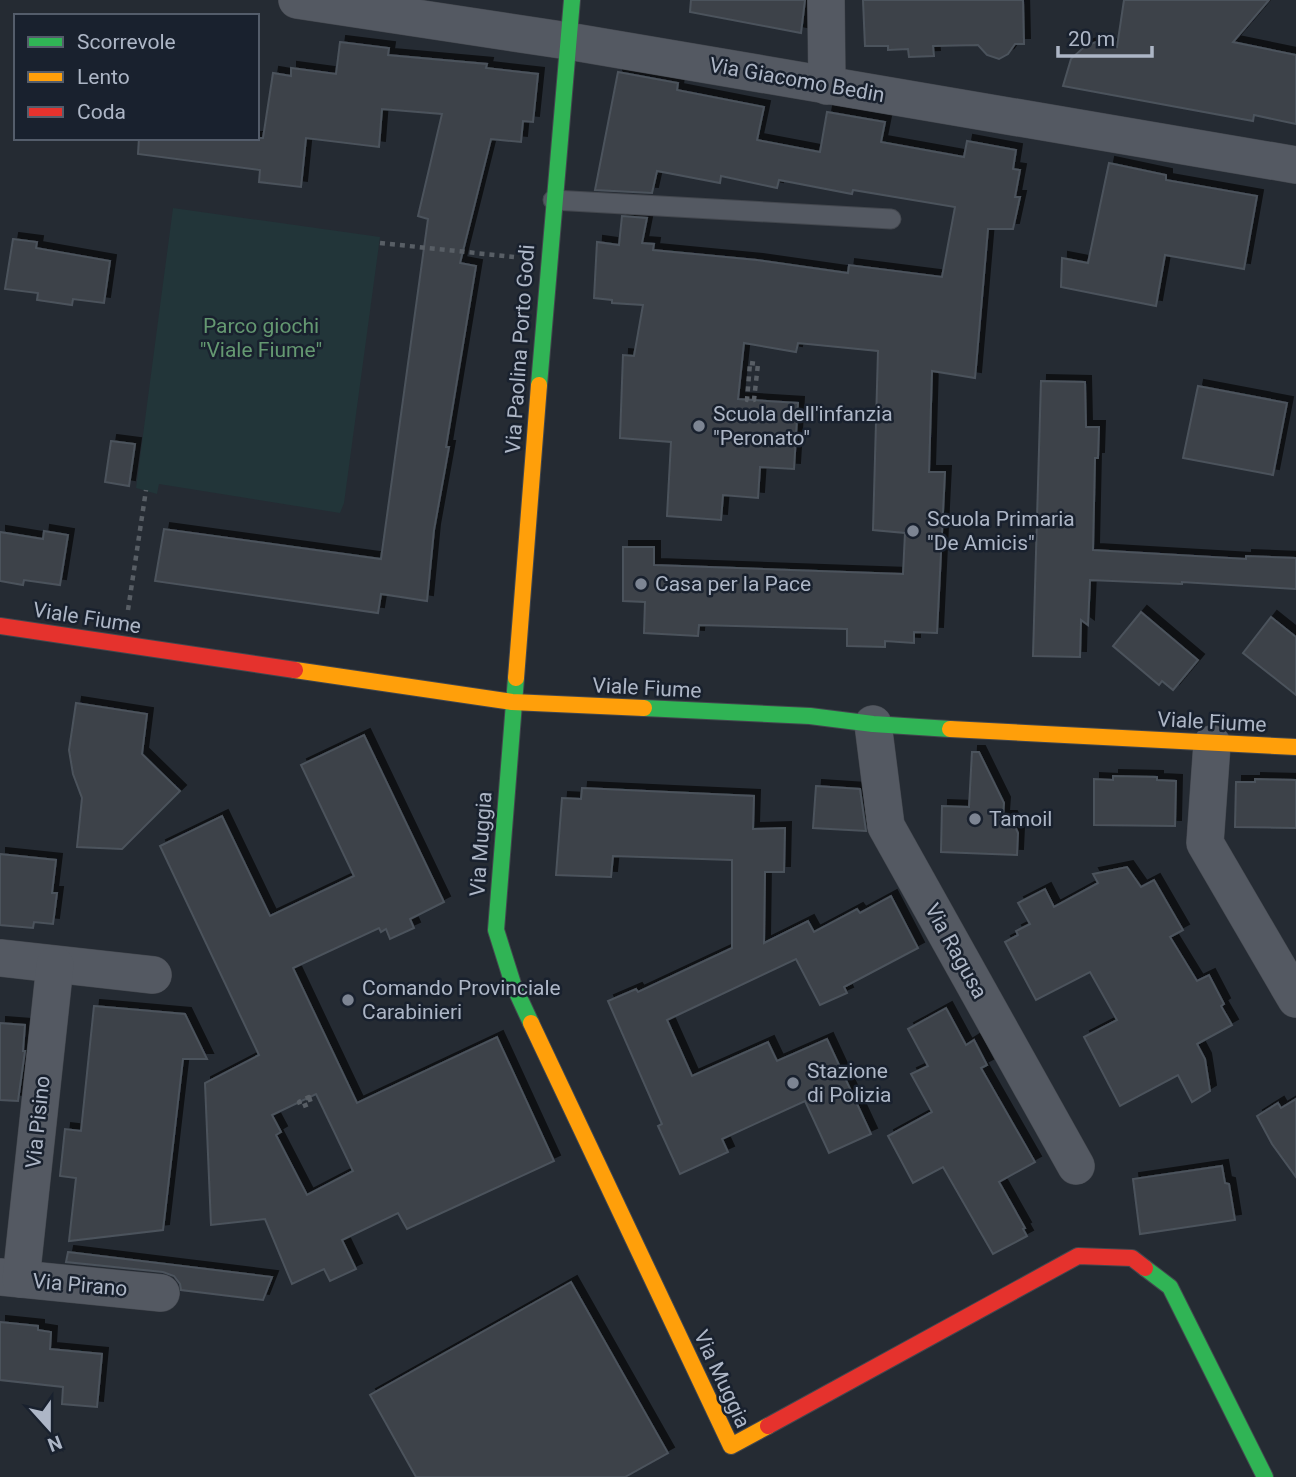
<svg xmlns="http://www.w3.org/2000/svg" width="1296" height="1477" font-family="Roboto,sans-serif">
  <style>
    .green { fill: #223539 }
    .building { fill: #3d4249; stroke: #4c535c; stroke-width: 2; fill-rule: evenodd; filter: url(#shadow) }
    .lines { fill: none; stroke-linecap: round; stroke-linejoin: round }
    .lane-casing { stroke: #43474e; stroke-width: 21 }
    .street-casing { stroke: #43474e; stroke-width: 38 }
    .fast-casing { stroke: #43474e; stroke-width: 18 }
    .slow-casing { stroke: #43474e; stroke-width: 18 }
    .jam-casing { stroke: #43474e; stroke-width: 18 }
    .path { stroke: #585e65; stroke-width: 4.5; stroke-dasharray: 5 5; stroke-linecap: butt }
    .lane { stroke: #545962; stroke-width: 19 }
    .street { stroke: #545962; stroke-width: 37 }
    .fast { stroke: #30b455; stroke-width: 16 }
    .slow { stroke: #ff9f0a; stroke-width: 16 }
    .jam { stroke: #e5322d; stroke-width: 16 }
    .poi-dot { fill: #7d8593; stroke: #19212e; stroke-width: 2.5 }
    .labels { text-anchor: middle; stroke-width: 5; stroke-linejoin: round; paint-order: stroke }
    .street-label { font-size: 21px; fill: #adb6c6; stroke: #19212e }
    .park-label { font-size: 21px; fill: #649871; stroke: #19212e }
    .poi-label { font-size: 21px; fill: #adb6c6; stroke: #19212e; text-anchor: start }
  </style>
  <defs>
    <filter id="shadow"><feDropShadow dx="6" dy="-6" stdDeviation="0" flood-color="#0009"/></filter>
  </defs>
  <rect width="100%" height="100%" fill="#252b33"/>
  <path class="green" d="M173 208 380 237 344 503 340 513 159 484 157 494 136 488Z"/>
  <g class="building">
    <path d="M691 0H805L801 33 690 12Z"/>
    <path d="M863 0H1023L1024 44H1015L1008 54 999 59 987 55 978 45 933 46 934 56 909 57 908 49 888 50V46H865Z"/>
    <path d="M1124 0H1269L1233 42 1296 55V124L1254 115 1253 121 1063 86 1071 59 1085 46 1096 42 1117 47Z"/>
    <path d="M340 42 389 48 388 55 487 64 486 68 538 74 533 122 523 121 521 142 491 139 460 263 476 266 446 447H449L434 530 427 601 381 594 378 613 155 581 164 529 381 559 428 219 418 216 442 114 382 109 379 147 306 138 301 187 259 182 260 170 138 154 139 138H263L273 73 291 76V68L336 74Z"/>
    <path d="M618 72 678 83 677 90 764 107 757 140 820 152 827 112 885 122 881 142 964 157 967 141 1016 150 1013 169 1020 170 1015 197H1020L1013 229H988L975 378 932 371 929 472H945L937 633 914 632V643L885 641V647L847 646V629L699 625 698 636 644 633 645 602 623 601V547H654V565L903 574 905 533 873 530 878 351 798 343 796 352 744 343 738 399 798 403 794 469 760 467 758 498 723 495 721 520 667 516 671 442 620 438 623 355 634 356 643 305 612 303V300L594 298 597 242 619 245 622 216 647 218 642 243 654 244 653 250 757 260 848 273 849 265 942 277 955 207 853 190 852 194 779 180 777 188 721 176 720 183 657 171 652 193 595 190Z"/>
    <path d="M1109 163 1166 175V180L1257 196 1244 269 1165 255 1156 306 1061 287 1062 258 1088 263Z"/>
    <path d="M13 239 37 242 36 248 110 261 104 303 73 299 72 305 37 300 38 293 5 289Z"/>
    <path d="M1041 381 1085 382 1086 427H1099L1098 458H1095L1093 550 1246 559V556L1296 558V589L1182 582V584L1090 580 1088 625 1081 620 1080 657 1033 656Z"/>
    <path d="M1198 386 1287 403 1273 475 1183 458Z"/>
    <path d="M111 441 135 444 129 486 105 482Z"/>
    <path d="M44 531 68 535 60 585 24 580 23 585 0 581V532L43 539Z"/>
    <path d="M1141 612 1198 660 1173 690 1162 681 1159 685 1113 646Z"/>
    <path d="M1271 617 1296 637V695L1243 653Z"/>
    <path d="M76 703 147 714 142 754 180 791 122 849 77 847 82 798 73 774 69 750Z"/>
    <path d="M364 735 444 902 410 919 414 928 390 939 386 929 381 932 379 928 293 968 357 1103 497 1037 554 1161 407 1229 398 1213 342 1240 356 1269 330 1281 324 1269 292 1284 265 1219 211 1225 205 1083 259 1055 160 846 222 816 270 916 354 876 301 765ZM316 1094 353 1171 307 1195 276 1135 281 1132 272 1115Z"/>
    <path d="M972 752H979L1004 803 1003 817H1011L1018 833 1017 855 941 852 942 806 969 807Z"/>
    <path d="M1113 776 1157 777V780L1176 781 1175 826 1094 825V779L1113 780Z"/>
    <path d="M1255 779 1296 780V828L1235 827 1236 782H1255Z"/>
    <path d="M816 786 860 789 866 831 813 828Z"/>
    <path d="M582 788 754 796 753 829 785 828 784 872H765L764 943 808 921 814 932 857 909 860 913 891 896 918 948 844 987 847 993 820 1005 796 959 667 1020 692 1076 768 1042 777 1061 827 1039 871 1134 829 1153 805 1101 722 1139 728 1152 680 1174 658 1126 662 1124 608 1001 636 989 638 992 732 948V860L613 856 611 877 556 875 562 798 581 799Z"/>
    <path d="M0 854 56 860 52 893H57L53 924 34 922 33 928 0 925Z"/>
    <path d="M1127 867 1141 887 1154 880 1183 930 1170 937 1197 981 1209 975 1224 1004 1221 1006 1232 1025 1197 1044 1205 1059 1210 1091 1192 1102 1178 1075 1120 1106 1084 1037 1117 1020 1090 972 1036 1000 1005 942 1018 935 1016 931 1030 924 1018 903 1045 889 1054 907 1098 883 1093 874Z"/>
    <path d="M94 1006 185 1014 207 1059H183L163 1230 69 1241 76 1178 60 1176 65 1129 81 1131Z"/>
    <path d="M946 1008 966 1045 974 1040 987 1065 981 1068 1035 1162 999 1182 1025 1228 1023 1229 1027 1236 993 1254 943 1167 913 1183 888 1136 932 1112 911 1074 928 1066 908 1029Z"/>
    <path d="M0 1023 25 1025 23 1051H25L18 1101 0 1100Z"/>
    <path d="M1296 1099V1177L1272 1144 1257 1116 1278 1103 1281 1108Z"/>
    <path d="M1222 1166 1225 1183 1229 1184 1235 1220 1140 1234 1133 1179Z"/>
    <path d="M68 1252 272 1277 263 1300 181 1290 180 1284 174 1276 163 1272 66 1262Z"/>
    <path d="M571 1282 668 1453 625 1477H416L370 1395Z"/>
    <path d="M0 1322 38 1326V1330L51 1332 50 1349 102 1354 97 1407 62 1404 63 1387 0 1380Z"/>
  </g>
  <g class="lines">
    <g class="lane-casing">
      <path id="lane" d="M553 200 891 219"/>
    </g>
    <g class="street-casing">
      <g id="street">
        <path d="M297 0 568 41 1296 165"/>
        <path d="M826 0 827 86"/>
        <path d="M873 724 886 826 1076 1166"/>
        <path d="M1212 744 1205 843 1296 999"/>
        <path d="M0 958 153 975"/>
        <path d="M0 1277 161 1293"/>
        <path d="M21 1279 55 965"/>
      </g>
    </g>
    <g class="fast-casing">
      <g id="fast">
        <path d="M539 385 572 0"/>
        <path d="M516 678 496 930 513 984 531 1023"/>
        <path d="M644 708 810 716 873 724 950 729"/>
        <path d="M1145 1268 1170 1287 1265 1477"/>
      </g>
    </g>
    <g class="slow-casing">
      <g id="slow">
        <path d="M295 670 512 702 644 708"/>
        <path d="M516 678 539 385"/>
        <path d="M950 729 1296 747"/>
        <path d="M531 1023 731 1446 768 1426"/>
      </g>
    </g>
    <g class="jam-casing">
      <g id="jam">
        <path d="M0 626 295 670"/>
        <path d="M768 1426 1078 1256 1132 1258 1145 1268"/>
      </g>
    </g>
    <g class="path">
      <path d="M380 243 514 257"/>
      <path d="M750 363 758 364 754 400H747Z"/>
      <path d="M128 610 146 490"/>
      <path d="M309 1097 311 1103 301 1107 299 1102Z"/>
    </g>
    <use href="#lane" class="lane"/>
    <use href="#street" class="street"/>
    <use href="#fast" class="fast"/>
    <use href="#slow" class="slow"/>
    <use href="#jam" class="jam"/>
  </g>
  <g class="poi-dot">
    <circle cx="699" cy="426" r="7"/>
    <circle cx="913" cy="531" r="7"/>
    <circle cx="641" cy="584" r="7"/>
    <circle cx="975" cy="819" r="7"/>
    <circle cx="348" cy="1000" r="7"/>
    <circle cx="793" cy="1083" r="7"/>
  </g>
  <g class="labels">
    <g class="street-label">
      <text transform="translate(797 80) rotate(10)" y="7">Via Giacomo Bedin</text>
      <text transform="translate(520 349) rotate(-86)" y="7">Via Paolina Porto Godi</text>
      <text transform="translate(87 618) rotate(9)" y="7">Viale Fiume</text>
      <text transform="translate(647 688) rotate(3)" y="7">Viale Fiume</text>
      <text transform="translate(1212 722) rotate(3)" y="7">Viale Fiume</text>
      <text transform="translate(481 844) rotate(-86)" y="7">Via Muggia</text>
      <text transform="translate(956 951) rotate(61)" y="7">Via Ragusa</text>
      <text transform="translate(38 1122) rotate(-84)" y="7">Via Pisino</text>
      <text transform="translate(80 1285) rotate(5)" y="7">Via Pirano</text>
      <text transform="translate(722 1379) rotate(65)" y="7">Via Muggia</text>
    </g>
    <g class="park-label">
      <text x="261" y="333">Parco giochi<tspan x="261" dy="24">"Viale Fiume"</tspan></text>
    </g>
    <g class="poi-label">
      <text x="713" y="421">Scuola dell'infanzia<tspan x="713" dy="24">"Peronato"</tspan></text>
      <text x="927" y="526">Scuola Primaria<tspan x="927" dy="24">"De Amicis"</tspan></text>
      <text x="655" y="591">Casa per la Pace</text>
      <text x="989" y="826">Tamoil</text>
      <text x="362" y="995">Comando Provinciale<tspan x="362" dy="24">Carabinieri</tspan></text>
      <text x="807" y="1078">Stazione<tspan x="807" dy="24">di Polizia</tspan></text>
    </g>
  </g>
  <rect x="14" y="14" width="245" height="126" fill="#19212e" stroke="#545d6b" stroke-width="2"/>
  <rect x="28" y="37" width="35" height="10" fill="#30b455" stroke="#545d6b" stroke-width="2"/>
  <text x="77" y="49" font-size="21" fill="#adb6c6">Scorrevole</text>
  <rect x="28" y="72" width="35" height="10" fill="#ff9f0a" stroke="#545d6b" stroke-width="2"/>
  <text x="77" y="84" font-size="21" fill="#adb6c6">Lento</text>
  <rect x="28" y="107" width="35" height="10" fill="#e5322d" stroke="#545d6b" stroke-width="2"/>
  <text x="77" y="119" font-size="21" fill="#adb6c6">Coda</text>
  <g transform="translate(49 1428) rotate(159)" stroke="#19212e" stroke-width="5" paint-order="stroke">
  <path d="M0-5L12 26L0 18L-12 26Z" fill="#adb6c6"/>
  <text y="-10" font-size="19" font-weight="bold" text-anchor="middle" fill="#adb6c6">N</text>
  </g>
  <path d="M1058 46v10h94v-10" fill="none" stroke="#adb6c6" stroke-width="3.5"/>
  <text x="1068" y="46" font-size="21" fill="#adb6c6" stroke="#19212e" stroke-width="5" paint-order="stroke">20 m</text>
</svg>
